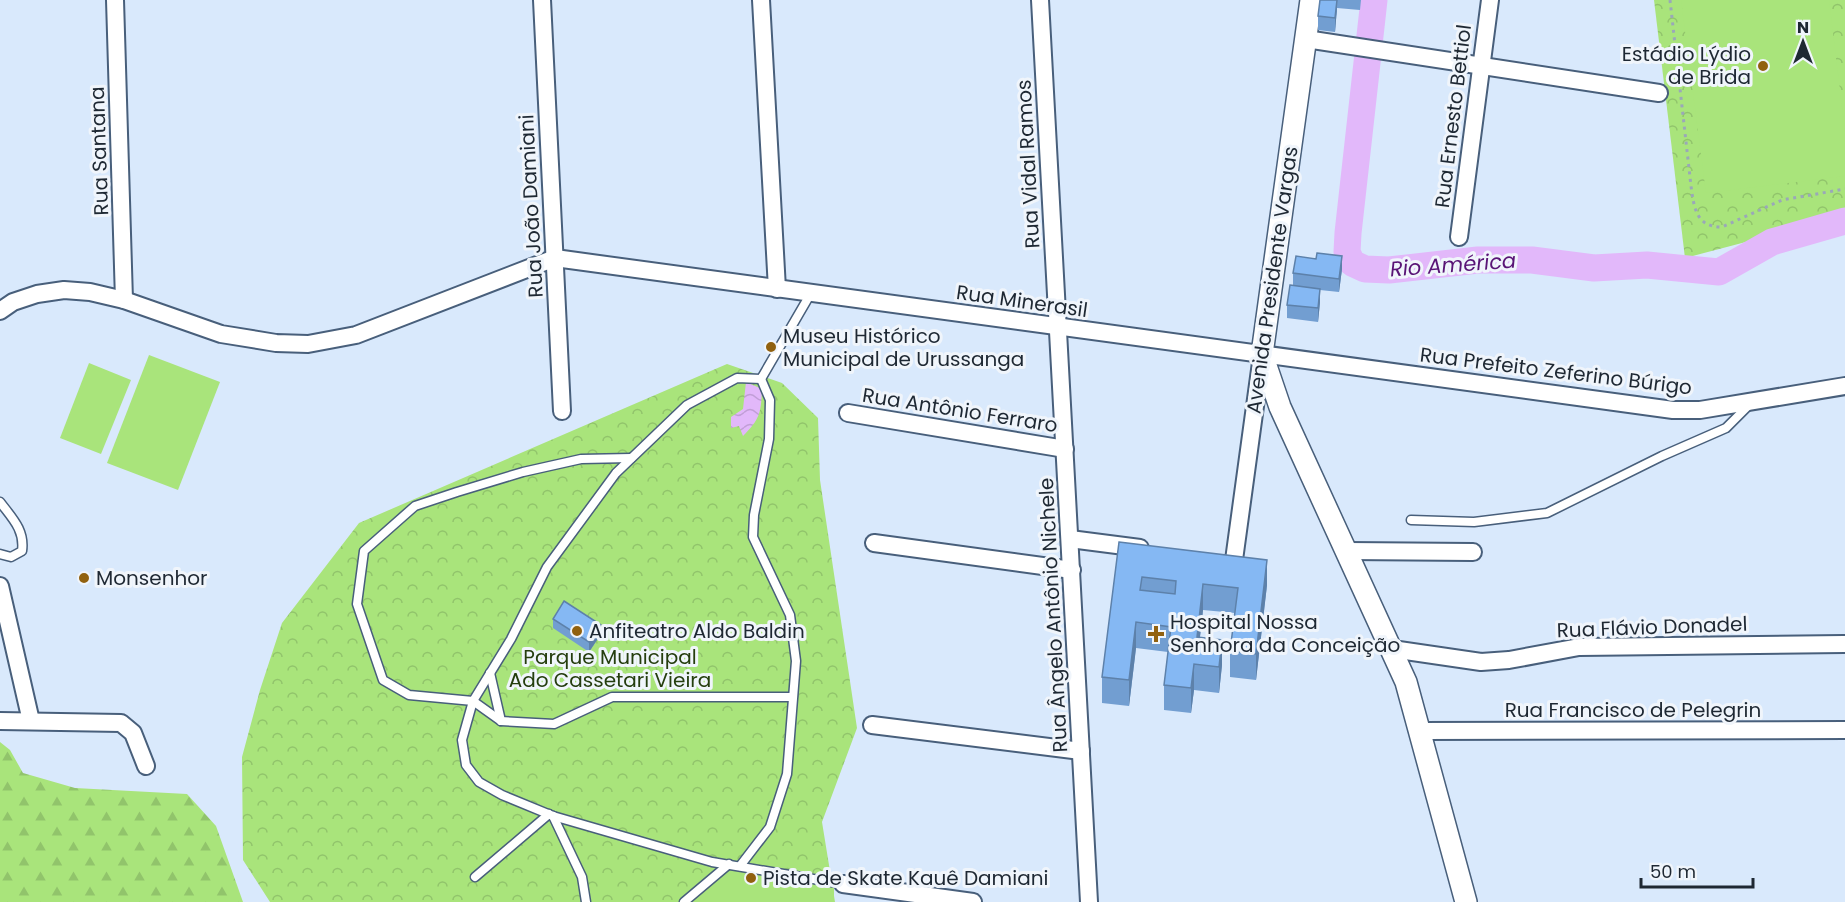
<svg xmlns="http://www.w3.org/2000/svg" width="1845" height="902" font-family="Poppins,sans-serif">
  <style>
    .forest { fill: url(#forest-firs) }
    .park { fill: url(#park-crowns) }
    .garden { fill: #a9e47b }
    .water { fill: url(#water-waves) }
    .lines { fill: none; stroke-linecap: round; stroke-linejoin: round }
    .river { stroke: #e2b8fa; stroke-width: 27 }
    .service-casing { stroke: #485f7b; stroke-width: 11 }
    .minor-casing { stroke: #485f7b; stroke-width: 20 }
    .tertiary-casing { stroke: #485f7b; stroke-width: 24 }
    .path { stroke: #9aa8b8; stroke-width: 3; stroke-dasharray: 3 4.5; stroke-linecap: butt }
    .service { stroke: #fff; stroke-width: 8 }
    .minor { stroke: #fff; stroke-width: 16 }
    .tertiary { stroke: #fff; stroke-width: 21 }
    .wall { fill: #729ed1 }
    .shaded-wall { fill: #5d81aa }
    .building { fill: #85b8f3; stroke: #5d81aa; stroke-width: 1.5; fill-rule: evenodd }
    .poi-dot { fill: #91610f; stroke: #f0f5fb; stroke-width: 2 }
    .labels { text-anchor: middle; stroke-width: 6; stroke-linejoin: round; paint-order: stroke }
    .poi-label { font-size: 20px; fill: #1e2833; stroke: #f0f5fb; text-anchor: start }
    .street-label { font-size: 20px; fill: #1e2833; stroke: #f0f5fb }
    .park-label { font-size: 20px; fill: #253e0e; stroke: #f0f5fb }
    .water-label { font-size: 21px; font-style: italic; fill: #591476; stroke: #f0f5fb }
  </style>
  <defs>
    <pattern id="forest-firs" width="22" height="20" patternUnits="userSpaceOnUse" patternTransform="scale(1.5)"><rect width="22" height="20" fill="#a9e47b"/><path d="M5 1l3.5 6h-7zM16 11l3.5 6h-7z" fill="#91c46b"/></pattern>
    <pattern id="park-crowns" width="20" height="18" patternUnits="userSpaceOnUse" patternTransform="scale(1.5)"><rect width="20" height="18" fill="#a9e47b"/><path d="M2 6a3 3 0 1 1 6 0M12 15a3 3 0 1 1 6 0" fill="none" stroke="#91c46b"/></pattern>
    <pattern id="water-waves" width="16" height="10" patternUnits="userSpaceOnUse" patternTransform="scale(1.5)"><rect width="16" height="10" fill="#e2b8fa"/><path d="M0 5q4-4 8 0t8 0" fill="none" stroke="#c19ed7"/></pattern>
  </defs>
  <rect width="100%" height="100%" fill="#d9e9fc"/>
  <path class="forest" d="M0 742 10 750 23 773 75 788 187 794 216 826 243 902H0Z"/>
  <g class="park">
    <path d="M1654 0H1845V216L1685 258Z"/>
    <path d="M727 364 782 383 818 418 820 480 857 728 822 822 835 902H270L243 860 242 757 260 690 282 623 359 523Z"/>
  </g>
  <g class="garden">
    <path d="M1681 0H1829L1845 132V176L1706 193Z"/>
    <path d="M149 355 220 382 178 490 107 463Z"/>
    <path d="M89 363 131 380 101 454 60 438Z"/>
    <path d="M730 870 834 887V902H687Z"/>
  </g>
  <path class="water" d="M746 382 762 389C761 413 760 419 743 436L739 426 731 428V417L743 409Z"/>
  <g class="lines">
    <path class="river" d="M1374 0 1348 233 1347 252 1352 263 1365 269 1389 270 1478 260H1532L1594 268 1647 265 1719 272 1772 242 1845 221"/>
    <g class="service-casing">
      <g id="service">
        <path d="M811 293 761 379 737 378 687 405 616 473 547 567 511 639 473 701 462 740 466 765 479 782 502 795 553 816 712 862 843 884"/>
        <path d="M631 458 581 459 523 472 457 492 415 506 364 551 357 604 383 680 409 695 473 701 501 721 554 724 612 697H792"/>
        <path d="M0 502C12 518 25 530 22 551L11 557 0 554"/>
        <path d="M1411 520 1474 522 1547 513 1662 456 1726 428 1750 404"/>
        <path d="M490 673 501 721"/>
        <path d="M553 816 582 877 586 902"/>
        <path d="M740 866 770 827 787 774 796 661 790 615 753 537 754 515 769 439 770 400 761 379"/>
        <path d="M475 877 549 814"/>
        <path d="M684 902 729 864"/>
      </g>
    </g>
    <g class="minor-casing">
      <g id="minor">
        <path d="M115 0 124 300"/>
        <path d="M542 0 562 411"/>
        <path d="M761 0 777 289"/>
        <path d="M1040 0 1089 902"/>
        <path d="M1306 39 1659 93"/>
        <path d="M1459 237 1490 0"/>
        <path d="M0 311 13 302 37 294 64 290 90 292 124 300 221 334 276 343 308 344 356 335 555 258 1673 410H1700L1845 386"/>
        <path d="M848 413 1065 449"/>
        <path d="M1070 539 1140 548"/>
        <path d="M874 543 1072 570"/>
        <path d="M1347 551 1473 552"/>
        <path d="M1234 560 1262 355"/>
        <path d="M0 586 31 721"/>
        <path d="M1392 649 1481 662 1509 660 1579 647 1844 644"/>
        <path d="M0 721 121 723 133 733 146 766"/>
        <path d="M872 725 1081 751"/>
        <path d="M1421 731 1845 730"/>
        <path d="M843 884 973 902"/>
      </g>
    </g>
    <g class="tertiary-casing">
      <path id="tertiary" d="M1311 0 1262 354 1280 407 1406 682 1466 902"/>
    </g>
    <path class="path" d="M1670 0 1691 186C1694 208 1696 227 1722 227L1782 200 1845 189"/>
    <use href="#service" class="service"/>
    <use href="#minor" class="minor"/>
    <use href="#tertiary" class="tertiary"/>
  </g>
  <g class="wall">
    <path d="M1320 0H1361L1360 10 1337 8 1335 32 1318 30V16Z"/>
    <path d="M1342 269 1339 292 1320 290V302L1318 322 1287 318V305L1293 285V273Z"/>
    <path d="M1119 542 1267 585 1256 680 1230 677V651L1235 613 1203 610 1200 637 1222 665 1219 693 1194 690 1191 713 1164 710V685L1168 652 1136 648 1129 706 1102 703V677Z"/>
    <path d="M553 619 601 634 589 652 553 628Z"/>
  </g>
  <g class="shaded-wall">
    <path d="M1337 0V8L1335 32V18Z"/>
    <path d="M1342 256V269L1339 292V279Z"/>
    <path d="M1320 289V302L1318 322V308Z"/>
    <path d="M1267 560V585L1256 680V654Z"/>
    <path d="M1203 584V610L1197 662V637Z"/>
    <path d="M1136 622V648L1129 706V680Z"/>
    <path d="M601 625V634L589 652V642Z"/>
    <path d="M1222 640V665L1219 693V667Z"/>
    <path d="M1194 664V690L1191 713V688Z"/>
  </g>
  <g class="building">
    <path d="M1320 0H1337L1335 18 1318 16Z"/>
    <path d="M1317 253 1342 256 1339 279 1293 273 1296 256 1316 259Z"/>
    <path d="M1290 285 1320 289 1318 308 1287 305Z"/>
    <path d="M1119 542 1267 560 1256 654 1230 651 1238 588 1203 584 1197 637 1222 640 1219 667 1194 664 1191 688 1164 685 1171 627 1136 622 1129 680 1102 677ZM1142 577 1176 581 1175 594 1140 590Z"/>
    <path d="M564 601 601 625 589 642 553 619Z"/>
  </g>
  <g class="poi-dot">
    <circle cx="1763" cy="66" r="6"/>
    <circle cx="771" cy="347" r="6"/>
    <circle cx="84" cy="578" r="6"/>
    <circle cx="577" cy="631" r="6"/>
    <path d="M1153 625h6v6h6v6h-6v6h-6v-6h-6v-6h6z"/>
    <circle cx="751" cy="878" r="6"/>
  </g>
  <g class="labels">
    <g class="poi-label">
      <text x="1751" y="61" text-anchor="end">Estádio Lýdio<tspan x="1751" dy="23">de Brida</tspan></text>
      <text x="783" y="343">Museu Histórico<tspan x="783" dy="23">Municipal de Urussanga</tspan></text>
      <text x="96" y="585">Monsenhor</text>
      <text x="1170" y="629">Hospital Nossa<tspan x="1170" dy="23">Senhora da Conceição</tspan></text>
      <text x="589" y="638">Anfiteatro Aldo Baldin</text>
      <text x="763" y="885">Pista de Skate Kauê Damiani</text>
    </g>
    <g class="street-label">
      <text transform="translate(1453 116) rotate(-83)" y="7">Rua Ernesto Bettiol</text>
      <text transform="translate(99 151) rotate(-92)" y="7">Rua Santana</text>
      <text transform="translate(1028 164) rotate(-93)" y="7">Rua Vidal Ramos</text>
      <text transform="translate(531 206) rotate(-93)" y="7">Rua João Damiani</text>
      <text transform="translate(1272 280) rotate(-82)" y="7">Avenida Presidente Vargas</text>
      <text transform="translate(1022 301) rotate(8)" y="7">Rua Minerasil</text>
      <text transform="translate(1556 371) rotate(7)" y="7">Rua Prefeito Zeferino Búrigo</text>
      <text transform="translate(960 410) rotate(9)" y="7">Rua Antônio Ferraro</text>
      <text transform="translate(1053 615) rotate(-93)" y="7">Rua Ângelo Antônio Nichele</text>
      <text transform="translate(1652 627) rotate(-2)" y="7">Rua Flávio Donadel</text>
      <text x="1633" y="717">Rua Francisco de Pelegrin</text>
    </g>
    <g class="park-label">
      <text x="610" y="664">Parque Municipal<tspan x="610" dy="23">Ado Cassetari Vieira</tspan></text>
    </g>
    <g class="water-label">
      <text transform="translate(1453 265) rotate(-4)" y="7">Rio América</text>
    </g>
  </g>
  <g transform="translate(1803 42)" stroke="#f0f5fb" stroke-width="4.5" paint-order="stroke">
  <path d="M0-4.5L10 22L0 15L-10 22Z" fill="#1e2833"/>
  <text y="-9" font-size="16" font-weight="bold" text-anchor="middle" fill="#1e2833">N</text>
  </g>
  <path d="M1641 878v9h112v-9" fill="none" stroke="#1e2833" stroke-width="3"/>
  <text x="1650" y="878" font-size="18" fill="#1e2833" stroke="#f0f5fb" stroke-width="4.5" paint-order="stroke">50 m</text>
</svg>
